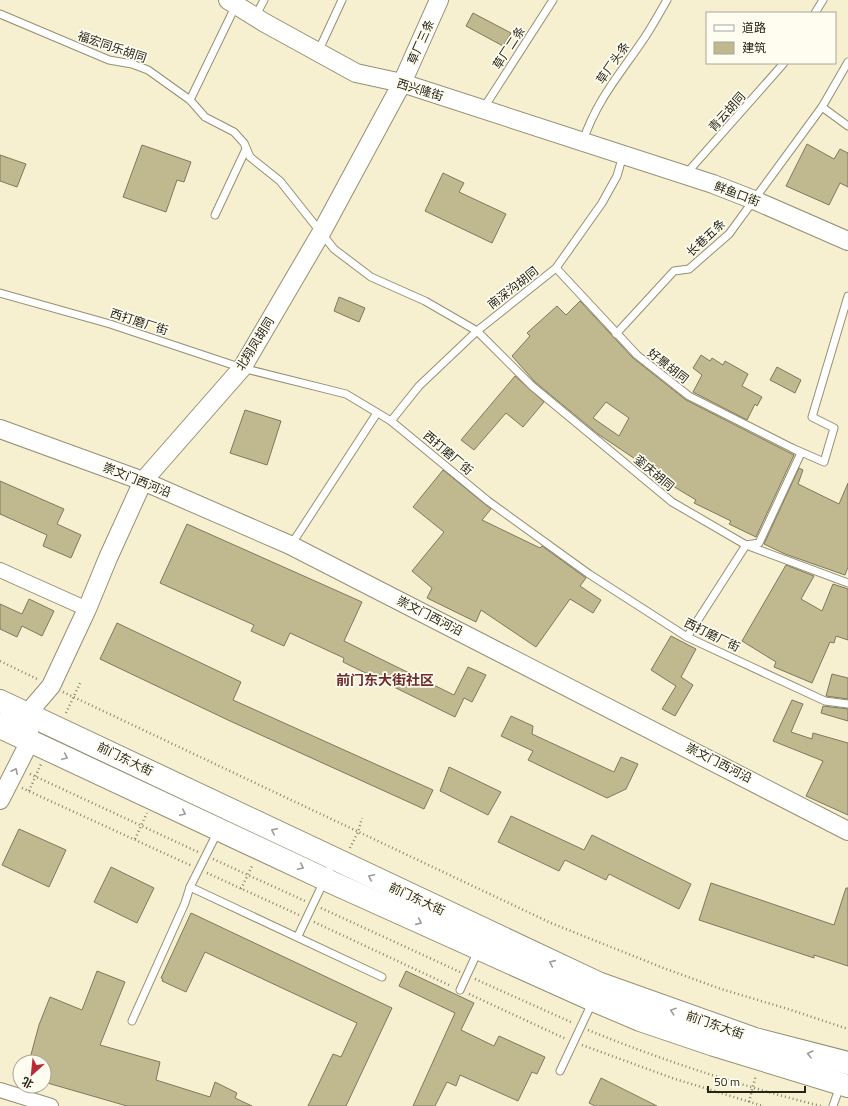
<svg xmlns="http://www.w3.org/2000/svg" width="848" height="1106" font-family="'Titillium Web','Noto Sans SC',sans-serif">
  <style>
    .building { fill: #c0b88f; stroke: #7e795d; fill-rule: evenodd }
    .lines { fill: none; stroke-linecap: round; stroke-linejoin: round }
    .service-casing { stroke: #959074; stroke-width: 9 }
    .minor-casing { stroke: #959074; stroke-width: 16 }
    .tertiary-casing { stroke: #959074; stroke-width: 20 }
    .primary-casing { stroke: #959074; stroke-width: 24 }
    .path { stroke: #888470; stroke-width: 2.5; stroke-dasharray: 1 3; stroke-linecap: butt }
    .service { stroke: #fff; stroke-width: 7 }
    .minor { stroke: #fff; stroke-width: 14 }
    .tertiary { stroke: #fff; stroke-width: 18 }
    .primary { stroke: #fff; stroke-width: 22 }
    .oneway { stroke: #9d9c98 }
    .labels { text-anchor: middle; stroke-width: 3.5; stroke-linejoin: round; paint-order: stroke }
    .street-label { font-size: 12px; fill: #262419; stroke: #fffdf0 }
    .quarter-label { font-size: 14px; font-weight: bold; fill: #702a2c; stroke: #fffdf0 }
  </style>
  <rect width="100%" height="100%" fill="#f6f0d1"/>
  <g class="building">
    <path d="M473 13 511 33 503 46 466 26Z"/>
    <path d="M807 144 834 159 840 149 848 153V187L840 183 829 205 786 186Z"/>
    <path d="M142 145 191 162 184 182 177 180 166 212 123 197Z"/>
    <path d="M0 155 26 164 17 187 0 181Z"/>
    <path d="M443 173 464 183 459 192 506 214 492 243 425 211Z"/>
    <path d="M339 297 365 308 359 322 334 311Z"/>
    <path d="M580 301 633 358 686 400 794 455 756 537 729 524 731 521 694 503 696 500 658 477 659 475 598 434 535 382 512 356 530 336 527 333 557 306 566 315ZM606 402 629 418 619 436 593 418Z"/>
    <path d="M701 355 710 361 712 358 723 365 725 361 748 374 742 386 762 397 757 406 755 404 747 420 693 392 702 375 693 368Z"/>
    <path d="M777 367 801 380 795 393 770 380Z"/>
    <path d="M515 376 544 402 523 427 506 413 474 450 461 440Z"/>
    <path d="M245 410 281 421 267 465 230 453Z"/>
    <path d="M799 468 803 470 798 484 839 504 848 483V567L845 575 785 554 764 544Z"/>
    <path d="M443 470 491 509 482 520 540 548 542 546 586 578 580 586 601 600 593 613 570 599 536 647 481 610 476 622 427 598 432 588 412 571 444 532 413 507Z"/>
    <path d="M0 481 64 509 57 524 81 535 71 558 43 546 47 535 0 514Z"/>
    <path d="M187 524 362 602 344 641 454 695 468 667 486 675 472 702 464 698 455 717 343 662 344 658 290 633 284 646 251 631 254 625 160 583Z"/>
    <path d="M786 565 814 576 801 599 822 611 833 584 848 589V640L836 636 834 643 830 642 812 683 774 667 776 662 742 641Z"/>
    <path d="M29 599 54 611 42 636 22 626 17 637 0 629V604L22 614Z"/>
    <path d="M117 623 241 682 233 700 433 790 424 809 230 721 100 659Z"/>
    <path d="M671 636 696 649 681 677 693 685 675 716 662 709 676 686 651 670Z"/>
    <path d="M832 674 848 678V699L826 696Z"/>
    <path d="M792 700 803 704 791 732 812 739 813 733 848 743V815L806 796 823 761 773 741Z"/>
    <path d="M823 706 848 709V721L821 713Z"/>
    <path d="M511 716 533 726 532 734 614 772 621 757 638 764 626 789 607 798 528 760 533 751 501 736Z"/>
    <path d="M449 767 501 792 488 815 440 791Z"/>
    <path d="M511 816 584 850 592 835 691 884 679 909 609 874 606 880 565 860 559 871 498 842Z"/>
    <path d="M19 829 66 850 49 887 2 865Z"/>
    <path d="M111 867 154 888 137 923 94 902Z"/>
    <path d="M711 883 834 925 846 888H848V966L814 955V958L699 920Z"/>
    <path d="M191 913 392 1008 346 1106H308L333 1054 341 1057 357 1023 205 952 186 992 162 981 163 979 161 978Z"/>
    <path d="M97 971 125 982 100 1045 160 1062 156 1080 210 1097 215 1082 237 1093 235 1098 252 1106H127L44 1082V1062H29L39 1025 50 997 82 1010Z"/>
    <path d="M406 971 474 1003 461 1030 494 1046 499 1036 545 1057 537 1074 532 1072 518 1101 460 1075 456 1086 447 1082 435 1106H413L455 1013 399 986Z"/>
    <path d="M601 1078 657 1106H595L589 1103Z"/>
  </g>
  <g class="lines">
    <g class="service-casing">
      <g id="service">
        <path d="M815 13 823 0"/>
        <path d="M0 14 109 60 132 64 148 70 190 100 205 117 234 132 244 143 250 157 280 181 334 249 371 277 425 301 477 331 532 386 672 502 746 545 848 583"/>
        <path d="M255 17 264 0"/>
        <path d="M318 52 342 0"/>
        <path d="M190 100 236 5"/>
        <path d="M822 107 848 126"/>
        <path d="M483 109 553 0"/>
        <path d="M583 141C597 99 621 73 645 37 653 25 660 12 667 0"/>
        <path d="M686 174 784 63"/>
        <path d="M215 215 246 149"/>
        <path d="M556 268 637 355 689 396 792 448"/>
        <path d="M0 293 110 324 242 368 346 394 391 421 488 501 589 574 687 637 825 701 848 704"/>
        <path d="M616 334 674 271 689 269 729 234 822 107 848 62"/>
        <path d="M391 421 419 386 477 331 556 268 602 203 617 176 623 155"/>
        <path d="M291 545 377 413"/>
        <path d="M687 637 746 545 759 543 801 453 792 448 824 462 834 428 812 417 848 296"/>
        <path d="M218 831 190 887 382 977"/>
        <path d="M298 936 334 860"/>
        <path d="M460 990 478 951"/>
        <path d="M132 1021 185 903 190 887"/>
        <path d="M560 1071 592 1003"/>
        <path d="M833 1106 840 1086"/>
      </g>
    </g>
    <g class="minor-casing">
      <g id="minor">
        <path d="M0 570 87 609"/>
        <path d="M0 1090 51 1106"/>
      </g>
    </g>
    <g class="tertiary-casing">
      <g id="tertiary">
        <path d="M228 0 265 23 356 73 402 83 713 184 754 200 848 241"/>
        <path d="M0 429 143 481 290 545 848 831"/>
        <path d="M0 723 27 714 51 686 87 609 108 558 143 481 242 368 321 233 402 83 439 0"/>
        <path d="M0 800 30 741 27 714"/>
      </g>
    </g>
    <g class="primary-casing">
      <g id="primary">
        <path d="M0 701 598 983 755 1039 848 1063"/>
        <path d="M0 727 331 882 593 1000 640 1020 714 1045 848 1086"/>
      </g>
    </g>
    <g class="path">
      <path d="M0 661 37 679"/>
      <path d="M63 692 551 923 666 969 721 989 788 1009 848 1029"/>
      <path d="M66 713 81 681"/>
      <path d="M30 774 198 852"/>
      <path d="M22 788 192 866"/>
      <path d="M29 791 41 764"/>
      <path d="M135 839 147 813"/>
      <path d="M350 848 358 832 362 818"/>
      <path d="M213 859 305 901"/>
      <path d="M207 873 299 915"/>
      <path d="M241 889 253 864"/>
      <path d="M321 908 460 972"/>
      <path d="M314 922 451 986"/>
      <path d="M475 979 573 1023"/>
      <path d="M469 994 566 1039"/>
      <path d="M588 1030C664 1061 741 1086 821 1106"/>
      <path d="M582 1045 672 1078 763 1106"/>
      <path d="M749 1102 756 1075"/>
    </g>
    <use href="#service" class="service"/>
    <use href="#minor" class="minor"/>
    <use href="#tertiary" class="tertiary"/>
    <use href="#primary" class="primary"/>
  </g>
  <defs><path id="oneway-chevron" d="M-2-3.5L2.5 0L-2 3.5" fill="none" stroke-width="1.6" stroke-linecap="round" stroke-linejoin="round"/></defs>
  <g class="oneway">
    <use href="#oneway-chevron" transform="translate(65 757) rotate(25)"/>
    <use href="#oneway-chevron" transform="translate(15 771) rotate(-64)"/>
    <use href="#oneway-chevron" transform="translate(183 813) rotate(25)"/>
    <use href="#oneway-chevron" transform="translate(274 831) rotate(-154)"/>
    <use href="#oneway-chevron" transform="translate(301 867) rotate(25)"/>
    <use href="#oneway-chevron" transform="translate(371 877) rotate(-155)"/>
    <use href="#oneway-chevron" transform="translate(419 922) rotate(24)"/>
    <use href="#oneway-chevron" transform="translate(552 963) rotate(-156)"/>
    <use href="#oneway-chevron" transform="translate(673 1011) rotate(-161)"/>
    <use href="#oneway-chevron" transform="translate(810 1054) rotate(-166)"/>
  </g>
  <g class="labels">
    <g class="street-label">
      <text transform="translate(421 42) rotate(-66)" y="4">草厂三条</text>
      <text transform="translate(112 47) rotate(19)" y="4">福宏同乐胡同</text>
      <text transform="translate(509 48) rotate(-57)" y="4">草厂二条</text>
      <text transform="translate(613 63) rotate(-55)" y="4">草厂头条</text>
      <text transform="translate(420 90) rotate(17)" y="4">西兴隆街</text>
      <text transform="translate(727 112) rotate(-48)" y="4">青云胡同</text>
      <text transform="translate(737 194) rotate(21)" y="4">鲜鱼口街</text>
      <text transform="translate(706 238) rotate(-43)" y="4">长巷五条</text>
      <text transform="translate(513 288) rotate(-38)" y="4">南深沟胡同</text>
      <text transform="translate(139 322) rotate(18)" y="4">西打磨厂街</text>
      <text transform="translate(255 344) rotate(-58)" y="4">北翔凤胡同</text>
      <text transform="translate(668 366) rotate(38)" y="4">好景胡同</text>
      <text transform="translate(448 453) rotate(40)" y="4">西打磨厂街</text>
      <text transform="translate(654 473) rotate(40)" y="4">銮庆胡同</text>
      <text transform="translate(137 480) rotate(22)" y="4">崇文门西河沿</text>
      <text transform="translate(430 616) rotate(27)" y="4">崇文门西河沿</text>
      <text transform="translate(712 635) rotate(26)" y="4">西打磨厂街</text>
      <text transform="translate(125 759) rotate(26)" y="4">前门东大街</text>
      <text transform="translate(719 763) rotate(27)" y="4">崇文门西河沿</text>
      <text transform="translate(417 899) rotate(25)" y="4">前门东大街</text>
      <text transform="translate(715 1025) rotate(19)" y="4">前门东大街</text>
    </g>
    <g class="quarter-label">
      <text x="385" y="685">前门东大街社区</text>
    </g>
  </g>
  <rect x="706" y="12" width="130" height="52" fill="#fffdf0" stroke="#a8a69a"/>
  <rect x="714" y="25" width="20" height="6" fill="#ffffff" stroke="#a8a69a"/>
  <text x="742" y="32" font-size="12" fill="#262419">道路</text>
  <rect x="714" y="42" width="20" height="12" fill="#c0b88f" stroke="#a8a69a"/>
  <text x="742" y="52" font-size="12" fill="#262419">建筑</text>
  <g transform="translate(32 1074) rotate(207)"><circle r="19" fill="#fffdf0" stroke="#a8a69a"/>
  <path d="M0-3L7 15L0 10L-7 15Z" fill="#ba2939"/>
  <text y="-6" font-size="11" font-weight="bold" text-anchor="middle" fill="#262419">北</text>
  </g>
  <path d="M708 1086v6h97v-6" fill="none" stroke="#262419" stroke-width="2"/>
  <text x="714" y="1086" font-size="12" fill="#262419" stroke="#fffdf0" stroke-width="3" paint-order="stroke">50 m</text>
</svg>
